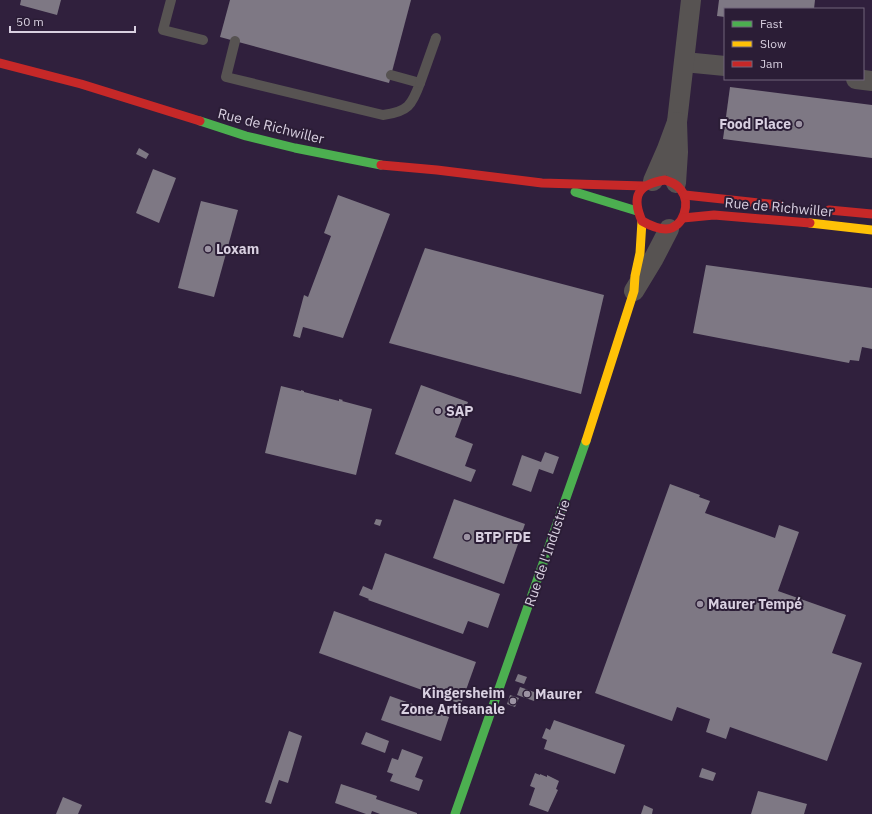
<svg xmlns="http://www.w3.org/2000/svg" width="872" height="814" font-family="'IBM Plex Sans',sans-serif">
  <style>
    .built { fill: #30203d; fill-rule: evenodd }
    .building { fill: #7e7884 }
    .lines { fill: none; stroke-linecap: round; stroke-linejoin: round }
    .lane { stroke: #575352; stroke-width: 10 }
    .street { stroke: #575352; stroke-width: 20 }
    .fast { stroke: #4caf50; stroke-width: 9 }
    .slow { stroke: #ffc107; stroke-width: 9 }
    .jam { stroke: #c62828; stroke-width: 9 }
    .poi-dot { fill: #9c93a3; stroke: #2b1d36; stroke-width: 1.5 }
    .labels { text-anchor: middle; stroke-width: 4; stroke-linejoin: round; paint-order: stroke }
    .poi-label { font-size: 14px; font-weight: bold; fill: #d9d0e1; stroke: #2b1d36; text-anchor: start }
    .street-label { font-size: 14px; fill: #d9d0e1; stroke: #2b1d36 }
  </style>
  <rect width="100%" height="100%" fill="#2a2330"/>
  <path class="built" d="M0 0H872V814H0ZM725 9H863V79H725Z"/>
  <g class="building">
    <path d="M21 0H61L57 15 20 5Z"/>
    <path d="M230 0H411L389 83 220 37Z"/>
    <path d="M719 0H815L814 9H725V17L717 16Z"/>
    <path d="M730 87 872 105V158L723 139Z"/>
    <path d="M139 148 149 154 146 159 136 154Z"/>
    <path d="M153 169 176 178 159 223 136 213Z"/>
    <path d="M338 195 390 214 343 338 303 327 300 338 293 336 304 295 308 297 331 236 324 233Z"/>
    <path d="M201 201 238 210 214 297 178 288Z"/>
    <path d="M425 248 604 295 581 394 389 343Z"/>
    <path d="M706 265 872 288V349L862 347 859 361 850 360 849 363 693 333Z"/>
    <path d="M421 385 468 402 455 437 473 444 465 466 476 470 471 482 395 454Z"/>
    <path d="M281 386 301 391V390L304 391V392L339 401V399L343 400 342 401 372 409 356 475 265 453Z"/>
    <path d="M545 452 559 457 553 474 539 469 531 492 512 485 522 455 541 462Z"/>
    <path d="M670 484 700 495 699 497 710 501 705 513 775 538 779 525 799 532 778 591 846 615 832 653 862 663 827 761 730 727 726 739 706 732 710 719 677 707 672 721 595 693Z"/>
    <path d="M454 499 525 524 504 584 433 558Z"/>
    <path d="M376 519 382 520 380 526 374 524Z"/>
    <path d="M385 553 500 594 488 628 468 621 463 634 368 600 369 599 359 595 363 586 372 590Z"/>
    <path d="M334 611 476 662 461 704 319 653Z"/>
    <path d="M518 674 527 677 524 684 515 681Z"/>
    <path d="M520 687 537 693 534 701 517 695Z"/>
    <path d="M510 695 519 698 515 707 507 704Z"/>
    <path d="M390 696 449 717 441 741 381 720Z"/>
    <path d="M554 720 625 745 615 774 544 749 547 740 542 738 546 728 550 730Z"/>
    <path d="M289 731 302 736 288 783 279 780 271 804 265 802Z"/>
    <path d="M366 732 389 741 385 753 361 744Z"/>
    <path d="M402 749 423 757 415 777 423 780 419 791 390 781 393 774 387 772 392 758 398 760Z"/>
    <path d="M702 768 716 773 713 781 699 777Z"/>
    <path d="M535 773 540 775V774L547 777V775L559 781 556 789 558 790 548 812 529 805 535 788 530 786Z"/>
    <path d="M341 784 377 796 376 799 417 813V814H380L372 811 371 814H366L335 803Z"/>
    <path d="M758 791 807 804 804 814H751Z"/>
    <path d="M63 797 82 805 78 814H56Z"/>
    <path d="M644 805 653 809 652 814H641Z"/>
  </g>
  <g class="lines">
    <g class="lane">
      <path d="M171 0 163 30 203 40"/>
      <path d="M235 41 226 77 383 115C408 112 412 105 420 83L391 75"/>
      <path d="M420 83 436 38"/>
    </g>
    <g class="street">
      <path d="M684 62 725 66"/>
      <path d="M856 79 872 81"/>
      <path d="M677 122 691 0"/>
      <path d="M653 181 667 149 677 122 678 152 676 183"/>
      <path d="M634 291 654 258 669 229"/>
    </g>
    <g class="fast">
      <path d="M200 121 246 136 295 148 381 165"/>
      <path d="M575 192 637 211"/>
      <path d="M455 814 586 441"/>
    </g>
    <g class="slow">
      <path d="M810 223 872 230"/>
      <path d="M586 441 634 291 635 276 640 253 642 221"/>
    </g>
    <g class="jam">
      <path d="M0 63 81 84 200 121"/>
      <path d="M381 165 437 170 542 183 644 186"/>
      <path d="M665 180C671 182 677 184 681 190 691 203 684 228 666 229 657 229 649 225 642 221 631 196 638 184 665 180Z"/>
      <path d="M685 195 779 205"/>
      <path d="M829 210 872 214"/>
      <path d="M683 218 714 215 810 223"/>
    </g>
  </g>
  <g class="poi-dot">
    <circle cx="799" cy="124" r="4"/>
    <circle cx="208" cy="249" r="4"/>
    <circle cx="438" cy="411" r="4"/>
    <circle cx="467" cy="537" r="4"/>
    <circle cx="700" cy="604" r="4"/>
    <circle cx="527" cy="694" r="4"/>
    <circle cx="513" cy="701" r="4"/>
  </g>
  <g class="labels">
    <g class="poi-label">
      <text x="791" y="129" text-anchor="end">Food Place</text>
      <text x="216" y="254">Loxam</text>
      <text x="446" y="416">SAP</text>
      <text x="475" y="542">BTP FDE</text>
      <text x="708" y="609">Maurer Tempé</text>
      <text x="505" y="698" text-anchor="end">Kingersheim<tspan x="505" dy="16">Zone Artisanale</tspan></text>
      <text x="535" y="699">Maurer</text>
    </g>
    <g class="street-label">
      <text transform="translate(271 126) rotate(14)" y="5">Rue de Richwiller</text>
      <text transform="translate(779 207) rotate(5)" y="5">Rue de Richwiller</text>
      <text transform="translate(547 553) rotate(-71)" y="5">Rue de l'Industrie</text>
    </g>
  </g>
  <rect x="724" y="8" width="140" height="72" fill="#2b1d36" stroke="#71657a"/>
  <rect x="732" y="21" width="20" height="6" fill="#4caf50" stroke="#71657a"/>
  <text x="760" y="28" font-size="12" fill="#d9d0e1">Fast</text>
  <rect x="732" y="41" width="20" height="6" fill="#ffc107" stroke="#71657a"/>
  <text x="760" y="48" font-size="12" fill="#d9d0e1">Slow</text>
  <rect x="732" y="61" width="20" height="6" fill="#c62828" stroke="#71657a"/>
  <text x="760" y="68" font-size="12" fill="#d9d0e1">Jam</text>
  <path d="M10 26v6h125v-6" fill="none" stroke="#d9d0e1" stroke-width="2"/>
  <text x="16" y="26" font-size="12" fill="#d9d0e1" stroke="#2b1d36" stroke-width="3" paint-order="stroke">50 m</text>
</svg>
